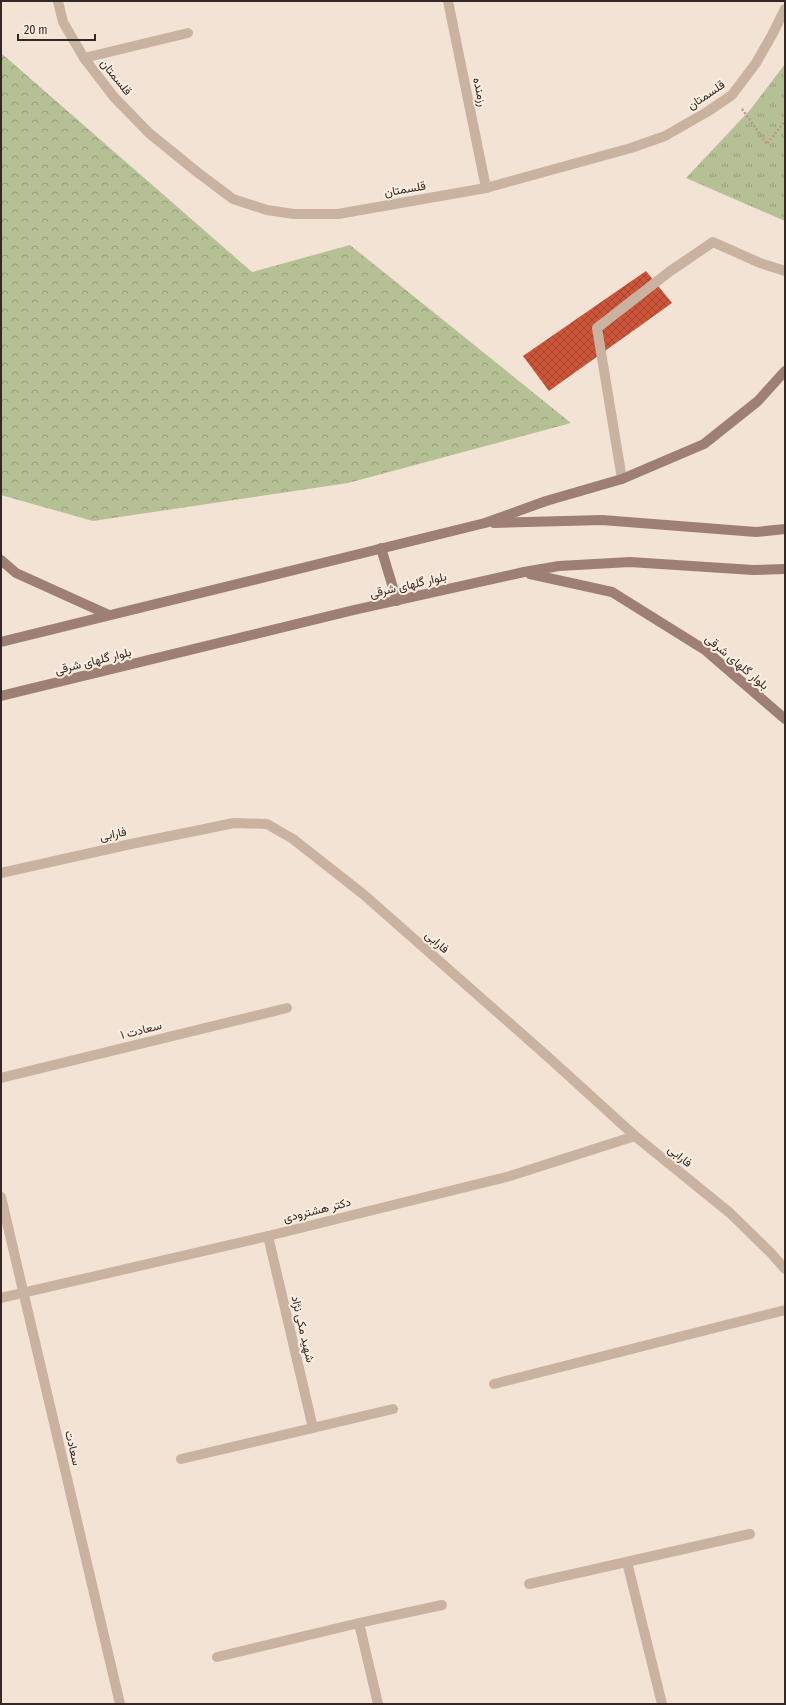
<svg xmlns="http://www.w3.org/2000/svg" width="786" height="1705" font-family="'Fira Sans Condensed',Vazirmatn,sans-serif">
  <style>
    .forest { fill: url(#forest-crowns) }
    .park { fill: url(#park-tufts) }
    .building { fill: url(#building-cross-hatch) }
    .lines { fill: none; stroke-linecap: round; stroke-linejoin: round }
    .path { stroke: #b69b8b; stroke-width: 2.5; stroke-dasharray: 2 2; stroke-linecap: butt }
    .service { stroke: #cab2a1; stroke-width: 10 }
    .minor { stroke: #cab2a1; stroke-width: 10 }
    .tertiary { stroke: #cab2a1; stroke-width: 10 }
    .secondary { stroke: #9d8073; stroke-width: 10 }
    .labels { text-anchor: middle; stroke-width: 4; stroke-linejoin: round; paint-order: stroke }
    .street-label { font-size: 12px; fill: #342824; stroke: #faede1 }
  </style>
  <defs>
    <pattern id="forest-crowns" width="20" height="18" patternUnits="userSpaceOnUse"><rect width="20" height="18" fill="#b5c195"/><path d="M2 6a3 3 0 1 1 6 0M12 15a3 3 0 1 1 6 0" fill="none" stroke="#949d79"/></pattern>
    <pattern id="park-tufts" width="24" height="20" patternUnits="userSpaceOnUse"><rect width="24" height="20" fill="#b5c195"/><path d="M3 7l-1-3M5 7V3M7 7l1-3M15 17l-1-3M17 17v-4M19 17l1-3" fill="none" stroke="#949d79"/></pattern>
    <pattern id="building-cross-hatch" width="8" height="8" patternUnits="userSpaceOnUse"><rect width="8" height="8" fill="#cc5539"/><path d="M0 0l8 8M0 8l8-8" fill="none" stroke="#a64630"/></pattern>
  </defs>
  <rect width="100%" height="100%" fill="#f2e3d5"/>
  <path class="forest" d="M1 53 252 272 350 245 571 423 348 483 93 521 1 495Z"/>
  <path class="park" d="M785 64V221L686 178 750 110Z"/>
  <path class="building" d="M646 271 672 303 549 391 523 356Z"/>
  <g class="lines">
    <path class="path" d="M742 109 767 144 785 121"/>
    <g class="service">
      <path d="M448 1 486 188"/>
      <path d="M84 58 188 33"/>
      <path d="M622 479 597 328 669 272 713 242 760 263 785 271"/>
      <path d="M1 1078 287 1008"/>
    </g>
    <g class="minor">
      <path d="M58 1 63 22 84 58 114 97 149 133 197 172 233 199 267 210 294 214H338L486 188 631 148 665 136 707 112 732 95 756 63 772 35 785 9"/>
      <path d="M1 873 131 844 234 823 267 824 293 839 363 894 547 1056 635 1136 730 1213 771 1253 785 1269"/>
      <path d="M1 1197 120 1704"/>
      <path d="M268 1236 313 1428"/>
      <path d="M494 1384 785 1310"/>
      <path d="M181 1459 393 1409"/>
      <path d="M627 1562 662 1704"/>
      <path d="M529 1584 750 1534"/>
      <path d="M359 1623 378 1704"/>
      <path d="M217 1657 359 1623 442 1605"/>
    </g>
    <path class="tertiary" d="M1 1298 268 1236 510 1176 635 1136"/>
    <g class="secondary">
      <path d="M494 523 602 520 756 532 785 529"/>
      <path d="M381 548 397 601"/>
      <path d="M1 560 16 573 109 615"/>
      <path d="M530 574 612 592 705 650 785 719"/>
      <path d="M1 642 485 523 546 501 622 479 704 444 758 401 785 371"/>
      <path d="M1 696 354 610 524 572 559 566 630 562 753 570 785 569"/>
    </g>
  </g>
  <g class="labels">
    <g class="street-label">
      <text transform="translate(116 77) rotate(51)" y="4">قلسمتان</text>
      <text transform="translate(480 92) rotate(78)" y="4">رزمنده</text>
      <text transform="translate(706 95) rotate(-34)" y="4">قلسمتان</text>
      <text transform="translate(405 189) rotate(-10)" y="4">قلسمتان</text>
      <text transform="translate(408 585) rotate(-13)" y="4">بلوار گلهای شرقی</text>
      <text transform="translate(93 661) rotate(-14)" y="4">بلوار گلهای شرقی</text>
      <text transform="translate(737 662) rotate(40)" y="4">بلوار گلهای شرقی</text>
      <text transform="translate(113 834) rotate(-12)" y="4">فارابی</text>
      <text transform="translate(437 942) rotate(41)" y="4">فارابی</text>
      <text transform="translate(141 1030) rotate(-14)" y="4">سعادت ۱</text>
      <text transform="translate(680 1156) rotate(39)" y="4">فارابی</text>
      <text transform="translate(317 1210) rotate(-14)" y="4">دکتر هشترودی</text>
      <text transform="translate(303 1329) rotate(77)" y="4">شهید مکی نژاد</text>
      <text transform="translate(73 1448) rotate(77)" y="4">سعادت</text>
    </g>
  </g>
  <rect width="786" height="1705" fill="none" stroke="#342824" stroke-width="4"/>
  <path d="M18 34v6h77v-6" fill="none" stroke="#342824" stroke-width="2"/>
  <text x="24" y="34" font-size="12" fill="#342824" stroke="#faede1" stroke-width="3" paint-order="stroke">20 m</text>
</svg>
